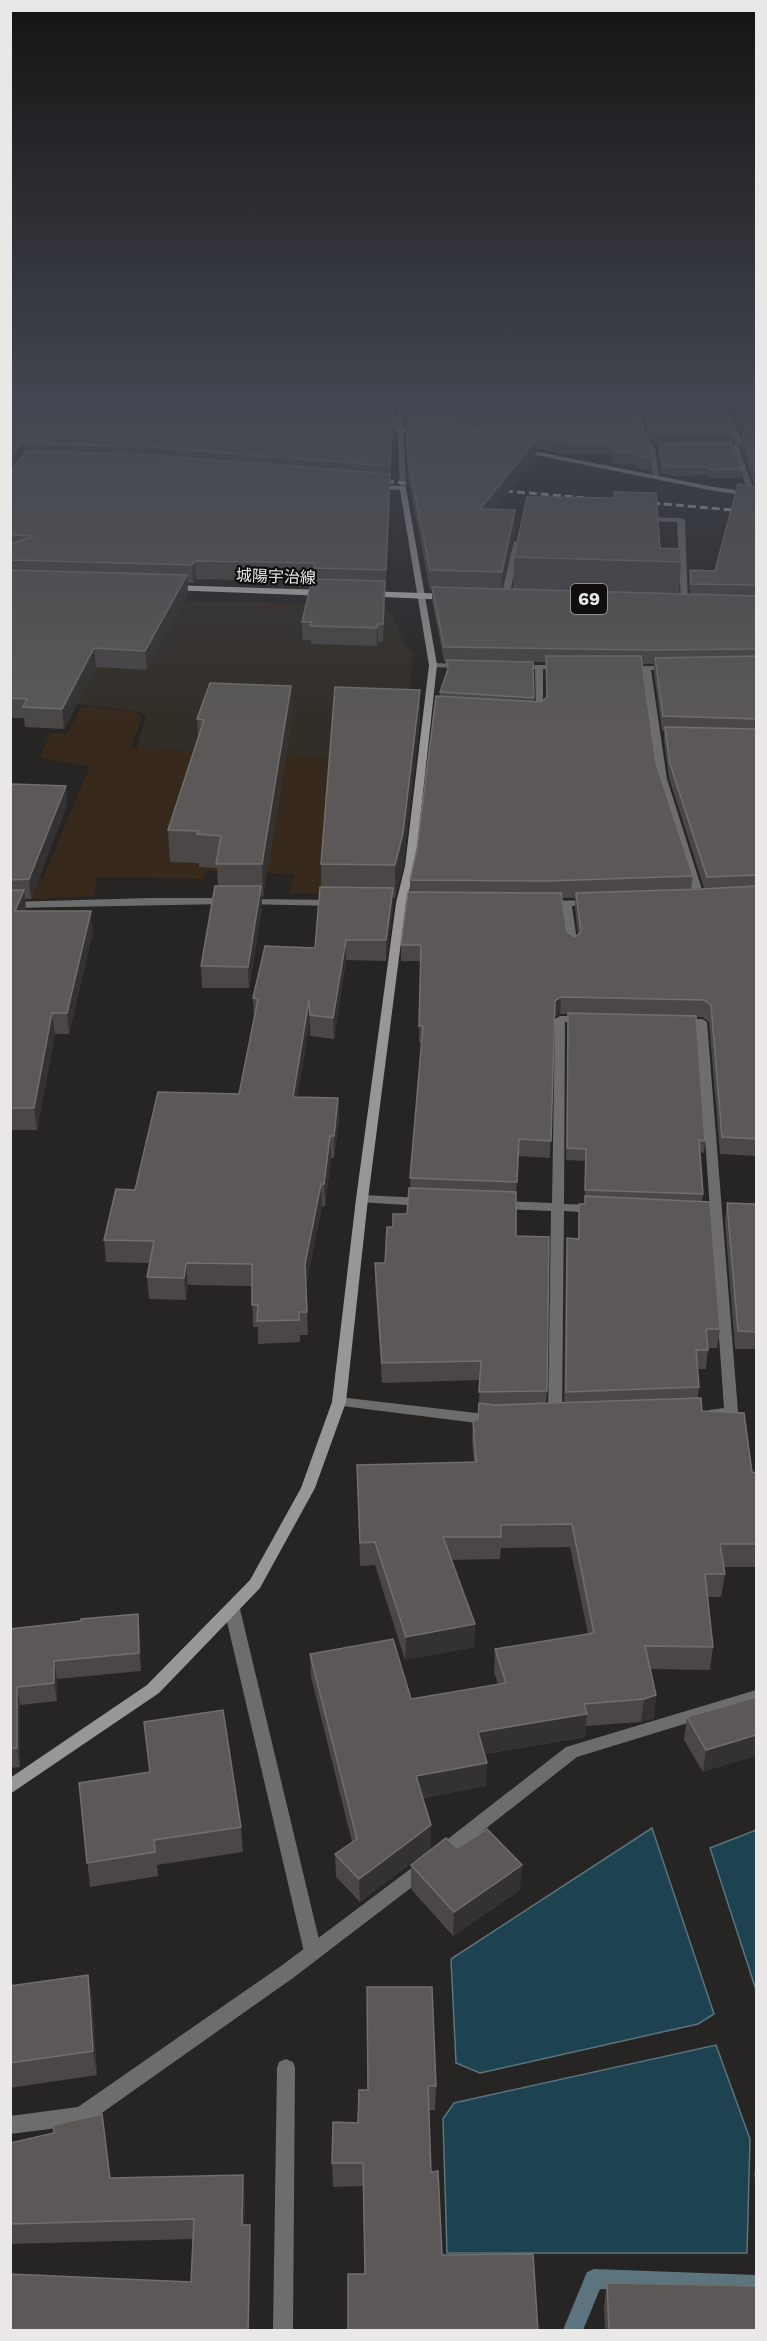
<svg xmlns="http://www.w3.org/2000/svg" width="767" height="2341" font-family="'Work Sans','Noto Sans JP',sans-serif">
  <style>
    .built { fill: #322d26 }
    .medical { fill: #38291d }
    .water { fill: #1e4350; stroke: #5b747d; stroke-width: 1.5 }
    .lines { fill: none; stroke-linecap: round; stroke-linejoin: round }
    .stream { fill: #5b747d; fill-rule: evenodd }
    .lane { fill: #6e6d6d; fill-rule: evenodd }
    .street { fill: #6e6d6d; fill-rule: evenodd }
    .secondary { fill: #989696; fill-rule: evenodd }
    .primary { fill: #b8b5b6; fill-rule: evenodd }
    .rail { stroke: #b6b5b4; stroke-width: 3; stroke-dasharray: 8 4; stroke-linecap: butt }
    .wall { fill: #4a4746; fill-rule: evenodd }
    .shaded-wall { fill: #343231 }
    .building { fill: #5b5857; stroke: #716f6e; stroke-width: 1.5 }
    .labels { text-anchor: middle; stroke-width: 4.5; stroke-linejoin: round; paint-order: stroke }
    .far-street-label { font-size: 16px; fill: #e9e8e7; stroke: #0f0e0d }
    .shield { fill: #0f0e0d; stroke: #a8a7a6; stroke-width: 1.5 }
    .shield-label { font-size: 18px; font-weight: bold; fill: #e9e8e7 }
  </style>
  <rect width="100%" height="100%" fill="#262523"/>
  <path class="built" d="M105 599 369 605 392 612 401 637 413 654 402 763 136 749 146 717 139 712 68 703Z"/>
  <path class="medical" d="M82 706 136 712 142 718 131 748 402 763 366 896 290 893 294 874 206 871 204 879 98 877 93 896 11 900 10 878H43L90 766 40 758 50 733 67 734Z"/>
  <g class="water">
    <path d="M652 1828 714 2014 698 2024 480 2073 456 2063 451 1959Z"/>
    <path d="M756 1830V1990L710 1848Z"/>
    <path d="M716 2045 750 2139 747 2253H447L443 2119 454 2103Z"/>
  </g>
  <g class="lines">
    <path class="stream" d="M594 2269 756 2275V2295L600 2289 583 2330H563L587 2272Z"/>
    <g class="lane">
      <path d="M660 404 662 405V407L640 408 647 439 655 448 659 476 656 478 653 476 649 448 641 439 633 406 636 404Z"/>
      <path d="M723 404 726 406 743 443 739 447 755 495 749 494 732 447 736 443 721 408H707L704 406 707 404Z"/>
      <path d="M640 517 681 518 685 520 688 604 681 602 677 522 643 521 639 519Z"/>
      <path d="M514 541 521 543 509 597 505 599 501 597Z"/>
      <path d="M430 663 462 664 466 666 462 668 433 667H430Z"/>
      <path d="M515 665H561L565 667 561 669H543V715L537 716 533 713 536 711 535 669H518L514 667Z"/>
      <path d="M626 666H669L673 668 669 670H651L667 779 705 899 704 901 700 902 695 899 657 779 642 670H626Z"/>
      <path d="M756 1690V1702L577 1757 447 1859 441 1861 435 1859 432 1854 435 1849 566 1747Z"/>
      <path d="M423 1862 429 1864 432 1869 429 1874 293 1978 89 2122 82 2125 10 2134V2116L78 2107 281 1966 417 1864Z"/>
    </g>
    <g class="street">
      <path d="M396 398H402L406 488 403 490 400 488Z"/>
      <path d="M149 898H227L232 901 227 904 10 908V902Z"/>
      <path d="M245 899 335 900 340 903 335 906 241 904V900Z"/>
      <path d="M590 900 594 901V905L572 906 578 948 573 951 569 950 562 907H548L543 904 548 901Z"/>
      <path d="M560 1016H582L587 1019 582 1022H565L564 1204 594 1205 600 1209 594 1213 564 1211 562 1418 560 1421H550L548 1418 551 1211 501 1209 495 1205 501 1201 552 1203 555 1019Z"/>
      <path d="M680 1019H702L707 1022 738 1412 736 1415C728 1418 717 1419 709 1416L707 1413 709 1410 724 1408 697 1025 676 1024 675 1022 676 1020Z"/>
      <path d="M362 1195 423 1198 429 1202 423 1206 358 1202 356 1199 358 1196Z"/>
      <path d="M339 1397 493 1415 498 1417 500 1420 498 1423 493 1425 334 1405 332 1402 334 1399Z"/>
      <path d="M232 1603 237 1605 240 1609 322 1952 319 1958 313 1960 307 1958 304 1952 224 1609 227 1605Z"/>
      <path d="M286 2059 293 2062 295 2068 293 2330H273L277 2068 279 2062Z"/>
    </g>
    <g class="secondary">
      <path d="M108 398H130L164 403 161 405 111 400Z"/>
      <path d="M381 426 420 431 423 433 420 435 379 429 378 428Z"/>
      <path d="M523 449 714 487 756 493V497L714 491 521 452V450Z"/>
      <path d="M372 485 403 486 406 488 437 665 415 866 406 903 368 1199 346 1402 315 1488 260 1588 159 1693 10 1794V1778L147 1685 250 1580 301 1488 332 1402 356 1199 396 903 405 866 429 665 400 490 374 488 372 487Z"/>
    </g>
    <g class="primary">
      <path d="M169 585 328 590 333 593 328 596 166 590V586Z"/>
      <path d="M364 591 451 594 456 597 451 600 361 596 359 594Z"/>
    </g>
    <g class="rail">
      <path d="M374 480 425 485"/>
      <path d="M493 490 598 499"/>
      <path d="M640 502 756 512"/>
    </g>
  </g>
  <g class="wall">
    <path d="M10 398H125V400L174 403 178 398H378L379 407H395L396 447H392L383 642H378L377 646 311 644V640H302V622L311 582 196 579 193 583H187L188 593 147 670 96 667 64 729 25 727 24 718H10Z"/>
    <path d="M462 398H756V1156L720 1154 709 1022 702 1017H696L705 1141 704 1153 700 1152 703 1194 702 1201 720 1329 717 1348H708L706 1369H698L699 1387 698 1398 702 1411 752 1472 756 1473V1567H723L725 1574 721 1597H707L713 1647 710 1670 650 1669 656 1695 654 1718 641 1722 586 1726 585 1737 485 1754 486 1786 423 1798 431 1848 360 1902 336 1877 335 1854 352 1842 311 1677 310 1654 411 1699 498 1684 494 1672 495 1649 588 1634 570 1547 501 1548 500 1559 451 1560 475 1624 474 1647 405 1660 375 1565 360 1566 357 1465 474 1462 472 1443 473 1420H478L480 1380 382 1383 375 1282V1263H385L393 1227 407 1214 410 1188 422 1043H419L421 961H401V945L410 892V880L417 849 440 692 447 673 446 661H444L432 600V590H430L408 478 405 406H464ZM635 404H643V410L649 438 655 444 732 443 733 442 734 434 721 404H727L743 437 742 448 755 487 715 571 690 570 689 584 690 594H679L681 562 660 548 614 492V498L514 557 513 589H502L515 529V510L495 509 536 457 537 449 571 455 611 454 612 463 636 466V468L651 471 652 459 640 428ZM533 662H546V698L541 702H534ZM642 664H654V672L662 731H664V741L669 778 704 888 691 889 693 876 656 763ZM562 898H575V908L578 934 575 937 567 932ZM560 1014H568L566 1160 585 1161V1204H579L578 1239 567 1238 566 1257 564 1403H546L547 1391 516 1236V1194L518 1156 550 1158 554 1017Z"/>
    <path d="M659 444 741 469V478H709L708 475 673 476 661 473 659 452Z"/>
    <path d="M291 686 292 716 263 897H261L262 907 249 988H202L201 966 218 886 217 868 199 867V863L170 862 168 830 198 737 197 719Z"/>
    <path d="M420 690V720L403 866 395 898H393V907L386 961 346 960 334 1039 310 1036V1021L297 1097 338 1098 339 1120 334 1158H331L325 1206H322L306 1285 308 1335H300V1342L258 1344V1327H253L252 1286 188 1285 186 1300 149 1299 147 1277 150 1263 106 1262 104 1240 135 1190 239 1094 254 1019 253 998 315 948 321 887V864Z"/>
    <path d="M66 786 67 805 31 899H25L26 911 93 931 69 1034H55L37 1130H10V789Z"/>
    <path d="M727 1203 756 1204V1349H735L725 1221Z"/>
    <path d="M138 1614 140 1632 141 1671 57 1679V1701L20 1705V1767L10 1768V1629Z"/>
    <path d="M756 1697 703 1772 684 1740 687 1717Z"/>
    <path d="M79 1783 241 1827 243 1852 157 1865 158 1876 90 1887Z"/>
    <path d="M457 1848 520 1890 453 1936 411 1889V1865Z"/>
    <path d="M88 1975 92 1999 97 2075 10 2088V1986Z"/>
    <path d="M436 2086 435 2110H429L365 2274 363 2186 333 2187 332 2163 358 2123 359 2090Z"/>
    <path d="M10 2143 110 2178 245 2195 244 2225 251 2245 249 2331H10L191 2282 193 2239 10 2244Z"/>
    <path d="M756 2162V2183L754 2175Z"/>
    <path d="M607 2283 756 2331H605L604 2306Z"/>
  </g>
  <g class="shaded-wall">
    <path d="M392 430H396V447H392L390 484Z"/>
    <path d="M537 439 536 457 480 528V509Z"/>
    <path d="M23 443 25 460 10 477V458L19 445Z"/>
    <path d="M390 474V491L386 588V570Z"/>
    <path d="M515 510V529L501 592 502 572Z"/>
    <path d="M195 561 196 579 193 583 192 565Z"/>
    <path d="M187 575 188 593 147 670 145 651Z"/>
    <path d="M385 581V599L383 642V624Z"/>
    <path d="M378 624V642L377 646V628Z"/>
    <path d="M94 648 96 667 64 729 62 709Z"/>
    <path d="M291 686 292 716 263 897 262 864Z"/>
    <path d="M420 690V720L403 866 395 898V865Z"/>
    <path d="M66 786 67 805 31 899 29 879Z"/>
    <path d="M261 886 262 907 249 988 248 967Z"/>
    <path d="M393 888V907L386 961V940Z"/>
    <path d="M24 890 26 910 18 931 15 911Z"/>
    <path d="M91 911 93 931 69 1034 67 1013Z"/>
    <path d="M346 940V960L334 1039 333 1018Z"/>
    <path d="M561 997 560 1014 554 1017 555 1001Z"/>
    <path d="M309 1000 310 1021 294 1118 293 1097Z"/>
    <path d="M52 1013 55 1034 37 1130 34 1108Z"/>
    <path d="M338 1098 339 1120 334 1158V1136Z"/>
    <path d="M330 1136 331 1158 325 1206 324 1184Z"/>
    <path d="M321 1184 322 1206 306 1286 305 1264Z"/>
    <path d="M186 1263 188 1285 186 1300 184 1278Z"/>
    <path d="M138 1614 140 1632 141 1671 139 1653Z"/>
    <path d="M475 1624 474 1647 405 1660 406 1637Z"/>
    <path d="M54 1661 57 1679V1701L54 1683Z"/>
    <path d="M17 1687 20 1705V1767L17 1748Z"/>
    <path d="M656 1695 654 1718 641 1722 644 1699Z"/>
    <path d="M587 1714 585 1737 477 1755 478 1732Z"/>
    <path d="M756 1735V1756L703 1772 706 1750Z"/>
    <path d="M487 1763 486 1786 415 1799 416 1776Z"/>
    <path d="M431 1825V1848L360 1902 359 1879Z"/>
    <path d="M522 1865 520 1890 453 1936 454 1912Z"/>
    <path d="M88 1975 92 1999 97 2075 93 2051Z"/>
    <path d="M243 2175 245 2195 243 2245 242 2225Z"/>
    <path d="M250 2225 251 2245 249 2331H248Z"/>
  </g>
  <g class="building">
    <path d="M10 398H122L121 400 174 403 178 398H225L395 419 396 430H392L390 466 150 447 23 443 19 445 10 458V409L16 410 22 406 20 403 10 402Z"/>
    <path d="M253 398H378L379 407H395V416Z"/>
    <path d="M464 398H634L640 428 648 437 652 459 637 456V453L612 451V442L571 443 406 416 405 406H466Z"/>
    <path d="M731 398H756V476L743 436 746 430Z"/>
    <path d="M643 402H720L734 434 656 435 650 430Z"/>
    <path d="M406 419 537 439 480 509 515 510 502 572 430 570 408 460Z"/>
    <path d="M731 443 741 469 710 470 709 467H674L662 465 659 444Z"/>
    <path d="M27 451 150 455 390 474 386 570 314 568 315 564 312 563 195 561 192 565 10 560V544L35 536 10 535V473Z"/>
    <path d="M738 484 756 487V585L691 584 690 570 715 571Z"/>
    <path d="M614 492 656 493 660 548 681 549V562L514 557 527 497 615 498Z"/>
    <path d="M10 570 187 575 145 651 94 648 62 709 23 707 27 699 10 698Z"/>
    <path d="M312 579 385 581 383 624H378L377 628 310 626 312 622H302Z"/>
    <path d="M432 587 756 596V649L647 650 444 647Z"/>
    <path d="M546 656H641L656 763 693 876 547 881 410 880 417 849 436 696 541 702 547 697Z"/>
    <path d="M756 656V719L663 716 655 658Z"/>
    <path d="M446 660 533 662 534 698 440 692 448 669Z"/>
    <path d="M210 683 291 686 262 864H216L221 836 197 834 198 831 168 830 204 720 197 719Z"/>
    <path d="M335 687 420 690 403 833 395 865 321 864Z"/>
    <path d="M665 727 756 729V875L707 877 670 764Z"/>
    <path d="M13 784 66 786 29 879 10 880V789Z"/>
    <path d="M215 886H261L248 967 201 966Z"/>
    <path d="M756 886V1139L722 1137 711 1005 704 1000 561 997 555 1001 551 1141 519 1139 517 1182 410 1178 423 1026H419L421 945H401L408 892 561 893 567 932 575 937 581 932 576 893 702 889Z"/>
    <path d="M320 887 393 888 386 940H346L333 1018 310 1015 309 1000 293 1097 338 1098 334 1136H330L324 1184H321L305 1264 307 1312H299V1320L257 1321 258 1305H252V1264L186 1263 184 1278 147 1277 154 1241 104 1240 116 1189 135 1190 158 1092 239 1094 258 999 253 998 265 946 315 948Z"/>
    <path d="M10 890H24L15 911H91L67 1013H52L34 1108H10Z"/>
    <path d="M568 1013 696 1016 705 1141 699 1140 703 1194 585 1190 586 1149 567 1148Z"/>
    <path d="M409 1188 516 1192V1236L549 1237 547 1391 479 1392 481 1361 382 1363 375 1263H385L387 1227H393V1214H407Z"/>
    <path d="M585 1196 710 1202 720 1329H706L708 1350H696L699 1387 566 1392 567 1238 579 1239V1204H585Z"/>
    <path d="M727 1203 756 1204V1332L738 1331Z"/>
    <path d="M701 1398 702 1411 744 1413 752 1472 756 1473V1544H720L725 1574H705L713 1647 645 1646 656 1695 644 1699 584 1704 587 1714 478 1732 487 1763 416 1776 431 1825 359 1879 335 1854 357 1839 310 1654 393 1639 411 1699 506 1683 495 1649 594 1633 572 1524 501 1525V1537H443L475 1624 406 1637 375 1542 360 1543 357 1465 476 1462 473 1420H478L479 1403 494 1405Z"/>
    <path d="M138 1614 139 1653 54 1661V1683L17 1687V1748L10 1749V1629L81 1621V1619Z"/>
    <path d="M756 1697V1735L706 1750 687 1717Z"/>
    <path d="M223 1710 241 1827 154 1840 155 1852 87 1863 79 1783 150 1772 144 1722Z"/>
    <path d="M487 1829 522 1865 454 1912 411 1865 446 1838 457 1848Z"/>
    <path d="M88 1975 93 2051 10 2063V1986Z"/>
    <path d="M367 1987H432L436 2086H428L431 2172 438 2171 442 2255 533 2254 538 2331H348V2274H365L363 2163H332L333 2122 358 2123 359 2090H368Z"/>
    <path d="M102 2114 110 2178 243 2175 242 2225H250L248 2331H10V2274L191 2282 194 2219 10 2224V2143L54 2133 53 2125Z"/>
    <path d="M607 2283 756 2286V2331H609Z"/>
  </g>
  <linearGradient id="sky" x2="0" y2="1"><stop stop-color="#151413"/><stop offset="0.55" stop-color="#414650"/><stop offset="1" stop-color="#414650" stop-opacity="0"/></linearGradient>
  <rect width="767" height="726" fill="url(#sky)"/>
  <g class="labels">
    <g class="far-street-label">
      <text transform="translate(276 576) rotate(2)" y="6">城陽宇治線</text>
    </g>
    <rect class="shield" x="571" y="584" width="36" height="30" rx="4.5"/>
    <g class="shield-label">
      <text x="589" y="605">69</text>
    </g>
  </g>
  <rect width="767" height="2341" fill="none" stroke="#e9e8e7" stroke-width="24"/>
</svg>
